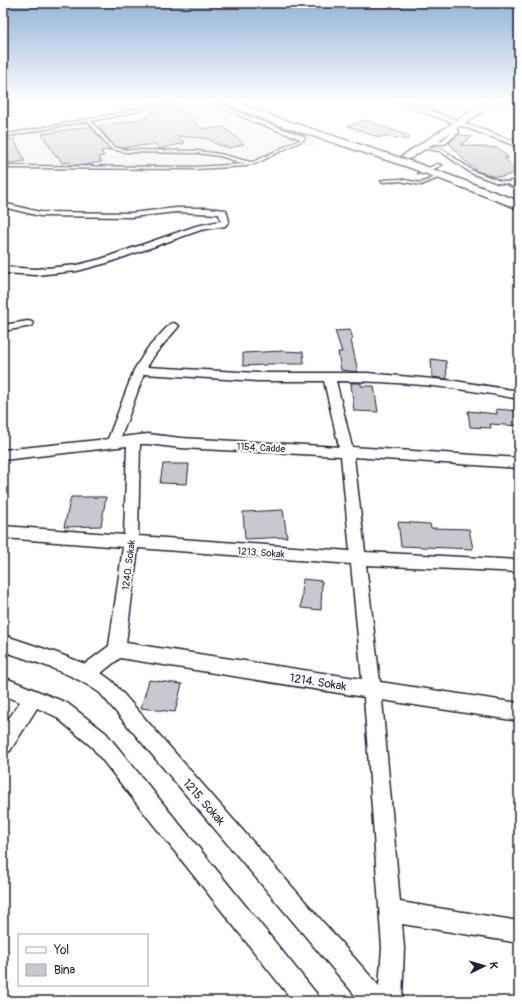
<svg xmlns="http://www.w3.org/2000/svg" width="522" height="1004" font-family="Pangolin,sans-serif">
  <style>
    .built { fill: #eeeef1 }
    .green { fill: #dfdfe2; stroke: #80808e }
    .building { fill: #c8c8cf; stroke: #22223b }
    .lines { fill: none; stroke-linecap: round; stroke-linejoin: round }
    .service-casing { stroke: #22223b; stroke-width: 3 }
    .pedestrian-casing { stroke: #22223b; stroke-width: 3 }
    .minor-casing { stroke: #22223b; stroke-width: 3 }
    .secondary-casing { stroke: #22223b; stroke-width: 3 }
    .primary-casing { stroke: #22223b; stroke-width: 3 }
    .service { fill: #fff; fill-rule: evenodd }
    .pedestrian { fill: #fff; fill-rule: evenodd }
    .minor { fill: #fff; fill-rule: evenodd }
    .secondary { fill: #fff; fill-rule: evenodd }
    .primary { fill: #fff; fill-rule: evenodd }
    .labels { text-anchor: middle; stroke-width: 4; stroke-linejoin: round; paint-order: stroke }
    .street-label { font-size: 10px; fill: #22223b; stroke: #fff }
    .near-street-label { font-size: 12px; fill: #22223b; stroke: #fff }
  </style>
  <rect width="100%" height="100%" fill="#fff"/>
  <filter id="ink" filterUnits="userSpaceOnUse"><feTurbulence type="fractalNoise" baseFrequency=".025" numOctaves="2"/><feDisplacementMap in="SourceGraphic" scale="8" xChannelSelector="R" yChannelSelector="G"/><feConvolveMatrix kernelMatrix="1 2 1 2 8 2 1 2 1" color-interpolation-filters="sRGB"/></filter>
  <g filter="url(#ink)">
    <g class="built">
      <path d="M151 101H218L323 141 311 147 297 144 253 166H3V132Z"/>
      <path d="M404 101H480L455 120Z"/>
    </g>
    <path class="green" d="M232 101H237L291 122 433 168 519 200V202Z"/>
    <g class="building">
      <path d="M165 107H172L184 111 201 129 224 127 244 144 230 148 216 144 209 139 178 136 185 143 159 149 155 144 122 148 114 146 98 126 146 119 149 113Z"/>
      <path d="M366 120 409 136 408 140 383 136 380 138 348 126Z"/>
      <path d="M86 127H91L110 150 101 151 104 156 98 157 102 162 85 165H70L69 162 62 163 58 156 56 157 42 134Z"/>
      <path d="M459 134 472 137 461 145 498 148 509 158H504L519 171 502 177 492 176 477 171 465 161 449 143Z"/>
      <path d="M14 139 25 161 6 164 3 157V141Z"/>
      <path d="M350 330 353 339 351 340 358 372 341 370 338 352H342L335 331Z"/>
      <path d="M283 351 303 352 304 364H266V365L243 366V353Z"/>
      <path d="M431 359 446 361 447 379 432 377Z"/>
      <path d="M351 383H361V386H374L378 412 354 411Z"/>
      <path d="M496 409 519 411V426L490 424 491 428 470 427 468 411 497 414Z"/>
      <path d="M163 464H189L187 484 160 483Z"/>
      <path d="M71 497H106L101 526 64 527Z"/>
      <path d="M283 510 287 537 245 539 243 512Z"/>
      <path d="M398 522 430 524 431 528 469 529 473 549 401 546Z"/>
      <path d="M303 579 322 581 321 610 301 608Z"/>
      <path d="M149 680 182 684 175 712 141 708Z"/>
    </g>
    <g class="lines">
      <g class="service-casing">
        <g id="service">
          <path d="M166 101H180L172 104 168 103 121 115 91 121 113 147 126 150 197 151 220 154 250 162H253L301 139 252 121 208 101H212L254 119 303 136 305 139 255 164H248L247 166 196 169 3 168V166L196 167 246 164 220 156 197 153 126 152 111 149 88 121 3 137V135L121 113Z"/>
          <path d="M421 146 442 149 473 171 500 181 508 182 519 179V181L512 183 519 187V189L507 184 498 183 471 173 440 151 420 148Z"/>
          <path d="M440 175 443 176 421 185 400 181 383 182 381 181 383 180 400 179 421 183Z"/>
        </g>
      </g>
      <g class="pedestrian-casing">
        <path id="pedestrian" d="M437 164 442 165 423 174 418 173Z"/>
      </g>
      <g class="minor-casing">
        <g id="minor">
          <path d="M393 101H403L519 143V147Z"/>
          <path d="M449 126H453L459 132 445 144H424V142L426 141H441L452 132 448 127Z"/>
          <path d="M3 203 40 212 131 213 176 208H207L226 210 229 221 225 226 201 230 107 263 77 271 36 275 3 273V267L36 269 77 265 101 259 196 226 221 221 219 214 176 212 131 217 40 216 3 207Z"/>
          <path d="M28 321 32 322 33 324 32 326 3 331V325Z"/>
          <path d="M174 323 179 326 156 353 147 367 258 373H367L455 381 519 391V399C459 387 397 381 336 381L352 447 519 458V468L354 457 365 552 519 560V572L366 565 380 682 519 703V721L382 700 400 902 519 921V943L402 924 404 948 402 1001H360L100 693C71 672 37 663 3 651V635L57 653 85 664 109 646 123 547 3 538V526L124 535 127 446 3 460V450L108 439 134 370 147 349 170 324ZM144 374 258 381H324L339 447 181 438 148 434 121 437ZM140 444H148L181 448 341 456 350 551 138 536ZM138 548 351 564 362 679 126 643ZM120 658 364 697 382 948 379 986 112 681 101 673Z"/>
          <path d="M3 677 67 703 106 733 316 993 320 1001H293L92 747 55 716 37 708 10 751 3 753V727L20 702 3 695Z"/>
        </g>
      </g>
      <g class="secondary-casing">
        <path id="secondary" d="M487 101H499L411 158 407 159 402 156Z"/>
      </g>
      <g class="primary-casing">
        <path id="primary" d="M221 101H235L275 117 419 164 519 201V209L411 168 267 121Z"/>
      </g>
      <use href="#service" class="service"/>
      <use href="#pedestrian" class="pedestrian"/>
      <use href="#minor" class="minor"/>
      <use href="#secondary" class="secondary"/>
      <use href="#primary" class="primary"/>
    </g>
  </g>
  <linearGradient id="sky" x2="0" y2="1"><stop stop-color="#93b4d6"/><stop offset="0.42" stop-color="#fff"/><stop offset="1" stop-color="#fff" stop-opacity="0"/></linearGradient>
  <rect width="522" height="242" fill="url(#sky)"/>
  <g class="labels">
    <g class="street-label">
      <text transform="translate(261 447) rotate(3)" y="4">1154. Cadde</text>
      <text transform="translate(261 552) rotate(4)" y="4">1213. Sokak</text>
      <text transform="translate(128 565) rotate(-83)" y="4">1240. Sokak</text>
    </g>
    <g class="near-street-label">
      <text transform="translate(318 682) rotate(9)" y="4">1214. Sokak</text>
      <text transform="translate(204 802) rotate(49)" y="4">1215. Sokak</text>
    </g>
  </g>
  <rect width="522" height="1004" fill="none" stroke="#fff" stroke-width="16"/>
  <rect x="8" y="8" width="506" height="988" fill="none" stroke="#22223b" stroke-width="1.5" filter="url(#ink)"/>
  <rect x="18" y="934" width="130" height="52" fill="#ffffff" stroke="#a7a7b1"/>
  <rect x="26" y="947" width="20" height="6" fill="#ffffff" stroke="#a7a7b1"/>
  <text x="54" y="954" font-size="12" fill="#22223b">Yol</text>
  <rect x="26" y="964" width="20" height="12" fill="#c8c8cf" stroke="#a7a7b1"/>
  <text x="54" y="974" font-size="12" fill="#22223b">Bina</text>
  <g transform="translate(484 966) rotate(85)" stroke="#ffffff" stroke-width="3" paint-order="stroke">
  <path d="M0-3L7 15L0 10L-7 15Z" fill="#22223b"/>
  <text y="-6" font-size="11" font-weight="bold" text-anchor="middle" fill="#22223b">K</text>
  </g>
</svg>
